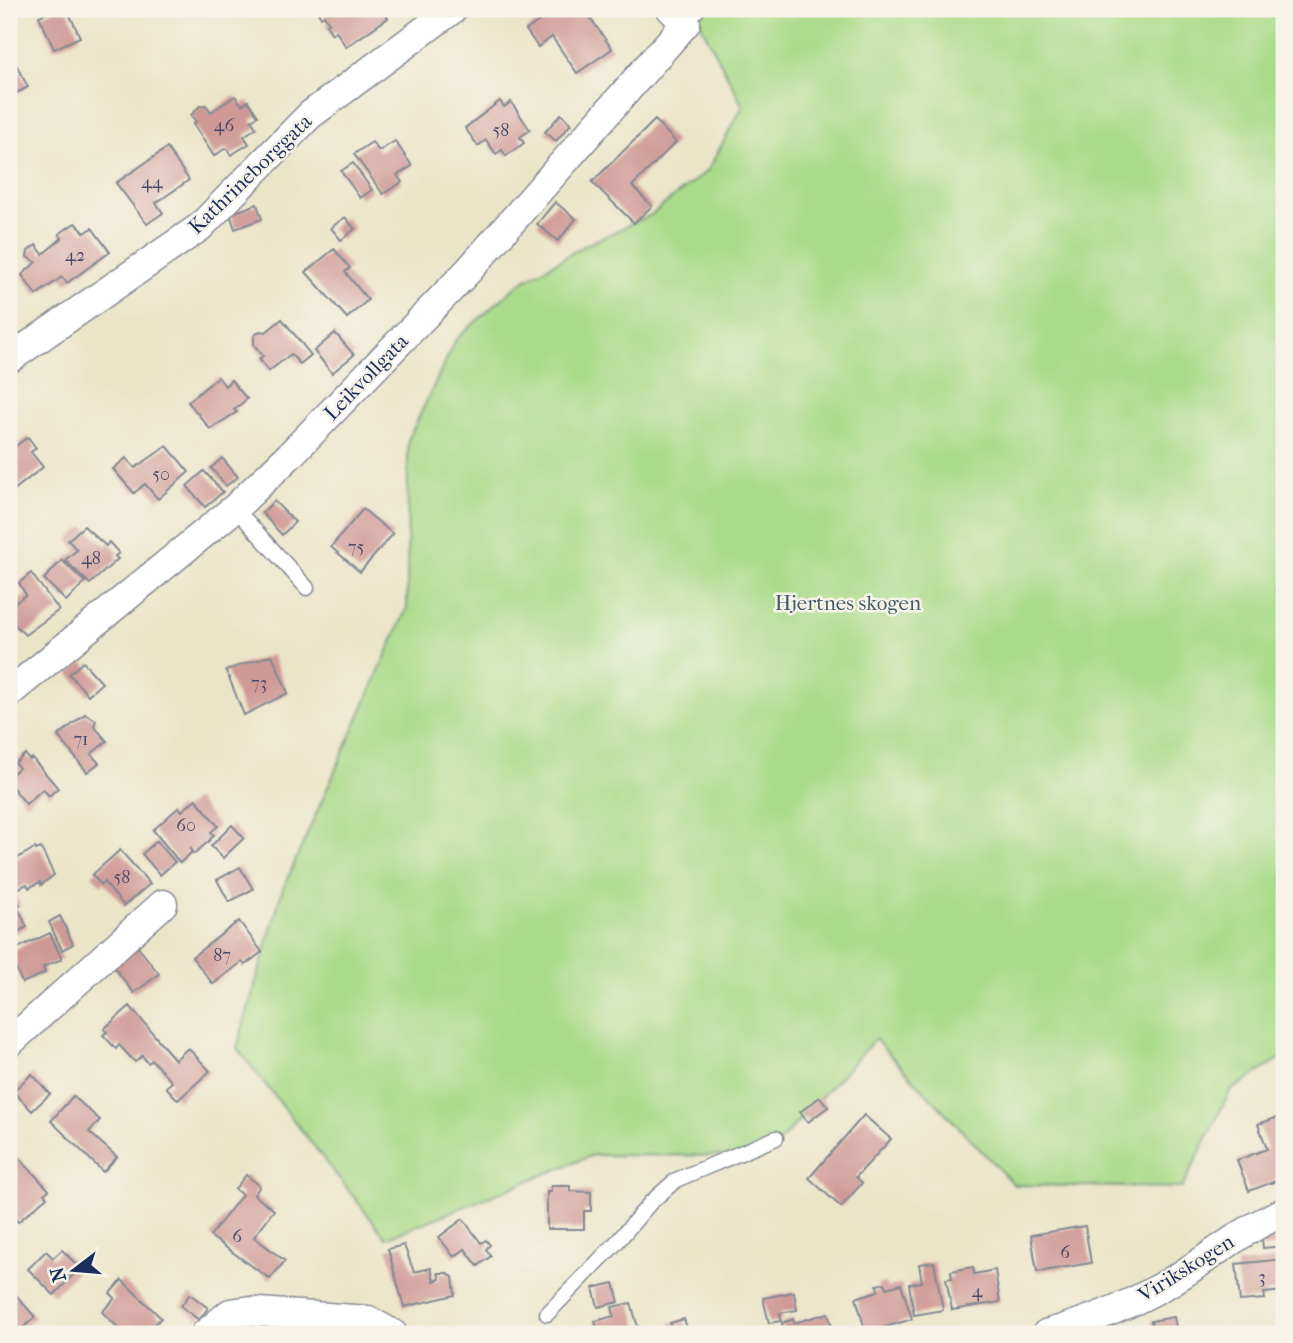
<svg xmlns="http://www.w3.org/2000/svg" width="1293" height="1343" font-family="'IM FELL French Canon',serif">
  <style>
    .green { fill: #aadb8a; stroke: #628574; stroke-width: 2 }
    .building { fill: #cf9995 }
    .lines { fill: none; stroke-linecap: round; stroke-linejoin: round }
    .service-casing { stroke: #838a93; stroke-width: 17 }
    .minor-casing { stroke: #838a93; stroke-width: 31 }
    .service { stroke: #fff; stroke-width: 14 }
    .minor { stroke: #fff; stroke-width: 28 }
    .labels { text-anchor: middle; stroke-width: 5; stroke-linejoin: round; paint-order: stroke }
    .number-label { font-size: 18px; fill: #484a6c }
    .street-label { font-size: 21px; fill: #1b2f5e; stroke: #f7f3e8 }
    .park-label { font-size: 21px; fill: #3f5a69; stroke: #f7f3e8 }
  </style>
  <rect width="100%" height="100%" fill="#f7f3e8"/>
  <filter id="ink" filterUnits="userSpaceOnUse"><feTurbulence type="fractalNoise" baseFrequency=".0143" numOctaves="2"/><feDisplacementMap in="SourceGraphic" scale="14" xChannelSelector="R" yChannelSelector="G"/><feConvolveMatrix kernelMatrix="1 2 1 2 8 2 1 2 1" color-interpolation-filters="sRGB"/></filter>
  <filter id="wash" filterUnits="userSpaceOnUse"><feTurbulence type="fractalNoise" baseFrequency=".00686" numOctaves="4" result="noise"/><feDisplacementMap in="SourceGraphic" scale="28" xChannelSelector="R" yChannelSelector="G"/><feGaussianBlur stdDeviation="1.57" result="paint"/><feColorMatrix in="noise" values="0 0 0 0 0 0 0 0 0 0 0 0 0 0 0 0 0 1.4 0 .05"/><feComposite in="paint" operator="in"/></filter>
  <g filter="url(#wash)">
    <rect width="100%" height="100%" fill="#ebe5c8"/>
    <path class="green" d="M693 9H1284V1056L1230 1091 1182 1188 1014 1185 875 1039 766 1156 593 1155 386 1238 237 1048 282 891 407 608 408 440 456 339 520 283 586 245 651 215 708 170 743 106Z"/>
    <g id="blocks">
      <g class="building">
        <path d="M56 9H67L80 37 54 49 39 16Z"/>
        <path d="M315 9H382L388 18 346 47 336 31 332 34 326 25 329 23 324 15 321 17Z"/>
        <path d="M557 9H584L612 49 577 73 552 37 538 47 526 30Z"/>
        <path d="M16 64 28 87 9 97V68Z"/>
        <path d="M235 96 242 105 248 101 258 116 251 120 256 128 244 136 249 144 231 155 226 148 214 156 193 124 196 122 191 115 200 106 206 105 211 112Z"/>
        <path d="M500 101 504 107 511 102 530 130 520 137 524 143 506 156 502 150 496 154 486 140 478 146 465 128Z"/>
        <path d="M561 114 571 124 556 141 545 132Z"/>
        <path d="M655 120 676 142 632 186 652 206 634 223 592 182Z"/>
        <path d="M395 141 412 166 397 175 402 182 383 194 354 154 372 142 379 151Z"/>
        <path d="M167 148 189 180 156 203 163 213 147 224 116 183Z"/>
        <path d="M353 163 372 190 360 198 341 171Z"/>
        <path d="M555 202 576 219 558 241 537 224Z"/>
        <path d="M257 204 262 219 235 229 230 214Z"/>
        <path d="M345 217 355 229 341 240 331 228Z"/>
        <path d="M75 223 85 233 92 228 110 252 67 283 62 277 36 295 22 275 36 262 27 257 28 251 36 245 43 254 62 238 59 234Z"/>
        <path d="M334 249 350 268 345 272 368 300 347 318 306 272Z"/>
        <path d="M282 319 311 355 300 364 291 354 269 371 259 359 263 356 254 345V336L260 331 266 332Z"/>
        <path d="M335 333 354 355 332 373 314 351Z"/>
        <path d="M218 377 225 386 231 380 247 399 234 410 237 412 210 429 188 402Z"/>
        <path d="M28 437 36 448 31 452 43 467 14 490 9 484V451Z"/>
        <path d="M167 446 189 472 158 499 145 484 134 493 113 469 126 458 135 468Z"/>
        <path d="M222 458 238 477 226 486 211 468Z"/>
        <path d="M204 471 223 492 205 507 187 486Z"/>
        <path d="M274 501 295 522 282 535 262 513Z"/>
        <path d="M363 509 393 534 360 572 331 547Z"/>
        <path d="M84 526 106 546 109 542 119 553 115 556 118 559 90 584 65 560 77 550 68 540Z"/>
        <path d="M62 560 85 582 66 601 44 579Z"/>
        <path d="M31 573 59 610 25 635 9 619V594L13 604 26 595 19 583Z"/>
        <path d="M272 655 288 693 244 715 226 670Z"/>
        <path d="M83 662 102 683 88 695 69 674Z"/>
        <path d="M85 714 96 720 94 726 107 741 91 754 99 763 87 772 58 736Z"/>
        <path d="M25 754 30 760 32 758 58 788 49 796 43 789 26 804 9 783V777L19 768 15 763Z"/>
        <path d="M196 799 218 826 211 832 214 835 208 842 194 854 191 849V853L180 863 153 830 179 807 182 811Z"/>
        <path d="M232 825 244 838 223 858 211 846Z"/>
        <path d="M157 841 175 862 160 875 142 854Z"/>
        <path d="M35 848 36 850 41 848 54 875 41 885 40 882 29 888 27 884 13 891 20 905 9 911V863Z"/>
        <path d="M120 850 150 884 124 906 104 882 101 885 92 875Z"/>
        <path d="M240 867 253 889 229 902 217 880Z"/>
        <path d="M19 910 27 927 9 936V916Z"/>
        <path d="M60 916 73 944 62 950 49 922Z"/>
        <path d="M239 921 262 952 245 965 242 962 213 984 192 957Z"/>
        <path d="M50 933 62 959 43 967 45 973 22 983 9 952Z"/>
        <path d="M138 947 159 974 134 993 113 966Z"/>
        <path d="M130 1006 175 1060 188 1048 210 1071 178 1100 166 1087 172 1082 152 1060 148 1063 142 1056 135 1062 119 1045 116 1049 103 1035 107 1032 104 1029Z"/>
        <path d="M32 1074 50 1094 32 1111 13 1091Z"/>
        <path d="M73 1096 100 1120 89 1132 117 1157 103 1172 51 1121Z"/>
        <path d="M820 1097 828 1107 808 1122 800 1112Z"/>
        <path d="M864 1115 891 1139 856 1177 862 1183 841 1207 809 1178Z"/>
        <path d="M1279 1117 1284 1130V1178L1249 1191 1237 1160 1267 1149 1258 1124Z"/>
        <path d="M19 1158 49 1190 44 1194 47 1197 18 1222 9 1212V1168Z"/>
        <path d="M246 1175 260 1186 254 1195 274 1210 254 1237 285 1261 270 1279 210 1236 242 1195 235 1189Z"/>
        <path d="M551 1186H570V1191L591 1192V1211H584V1229H547V1192H551Z"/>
        <path d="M463 1219 481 1243 486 1240 490 1245 486 1249 491 1256 478 1266 465 1249 454 1257 439 1237Z"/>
        <path d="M1284 1225V1246L1263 1248 1261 1230Z"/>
        <path d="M1085 1226 1091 1263 1037 1272 1031 1235Z"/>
        <path d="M404 1245 414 1272 431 1268 434 1281 440 1279 438 1273H448L453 1277 455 1295 404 1307 388 1249Z"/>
        <path d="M62 1250 80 1268 54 1295 28 1269 46 1251 53 1258Z"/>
        <path d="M1284 1259V1291L1264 1293 1265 1299 1240 1301 1236 1264Z"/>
        <path d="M934 1262 943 1310 914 1315 909 1284 922 1282 919 1264Z"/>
        <path d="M973 1267 974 1274 995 1270 1000 1302 952 1310 946 1279 952 1278 951 1271Z"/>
        <path d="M122 1280 161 1318 148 1331 143 1326 135 1334H125L102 1312 115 1298 110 1293Z"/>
        <path d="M614 1283 619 1302 598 1307 593 1288Z"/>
        <path d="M885 1283 887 1288 901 1284 912 1319 866 1333 856 1298 878 1291 877 1285Z"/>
        <path d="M9 1287 35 1317 16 1334 13 1331 9 1334Z"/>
        <path d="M794 1292 797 1310 780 1313 781 1321 769 1323 763 1298Z"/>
        <path d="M190 1294 208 1308 199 1320 181 1306Z"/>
        <path d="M631 1303 640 1334H598L595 1321 614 1316 612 1307Z"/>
        <path d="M828 1313 834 1334H784L782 1323 793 1319 794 1323Z"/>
        <path d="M1174 1317 1177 1332 1154 1334 1151 1321Z"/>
        <path d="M684 1319 689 1334H673L670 1323Z"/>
      </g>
    </g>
  </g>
  <g filter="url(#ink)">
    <use href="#blocks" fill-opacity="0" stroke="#838a93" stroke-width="2"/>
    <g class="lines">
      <g class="service-casing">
        <g id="service">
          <path d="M686 23 698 9"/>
          <path d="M235 508 307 588"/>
          <path d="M547 1314 617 1242 651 1202 676 1180 776 1138"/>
        </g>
      </g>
      <g class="minor-casing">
        <g id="minor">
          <path d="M9 359 200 227 310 115 453 9"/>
          <path d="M9 693 235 508 291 454 469 270 686 23 671 9"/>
          <path d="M9 1043 163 904"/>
          <path d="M205 1334 230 1313 244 1311 368 1320 393 1334"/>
          <path d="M1046 1334C1089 1321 1131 1305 1170 1282 1208 1259 1243 1229 1284 1212"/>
        </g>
      </g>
      <use href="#service" class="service"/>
      <use href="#minor" class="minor"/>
    </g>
  </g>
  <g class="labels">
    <g class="number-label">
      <text x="224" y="131">46</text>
      <text x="501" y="136">58</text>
      <text x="152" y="188">44</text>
      <text x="75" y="261">42</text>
      <text x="161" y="480">50</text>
      <text x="356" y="553">75</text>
      <text x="91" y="564">48</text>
      <text x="259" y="689">73</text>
      <text x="81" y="745">71</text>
      <text x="186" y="831">60</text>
      <text x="122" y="883">58</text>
      <text x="222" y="961">87</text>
      <text x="237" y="1242">6</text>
      <text x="1065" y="1258">6</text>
      <text x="1262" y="1283">3</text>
      <text x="977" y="1297">4</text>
    </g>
    <g class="street-label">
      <text transform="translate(250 174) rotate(-44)" y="7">Kathrineborggata</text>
      <text transform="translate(366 377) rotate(-46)" y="7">Leikvollgata</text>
      <text transform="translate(1186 1268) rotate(-32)" y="7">Virikskogen</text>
    </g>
    <g class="park-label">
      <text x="848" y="610">Hjertnes skogen</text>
    </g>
  </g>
  <rect width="1293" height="1343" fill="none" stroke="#f7f3e8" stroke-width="35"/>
  <g transform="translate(74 1270) rotate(254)" stroke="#f7f3e8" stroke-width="5" paint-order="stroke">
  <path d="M0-5L12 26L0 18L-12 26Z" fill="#1b2f5e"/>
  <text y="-10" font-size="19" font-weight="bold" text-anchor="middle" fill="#1b2f5e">N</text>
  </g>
</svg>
